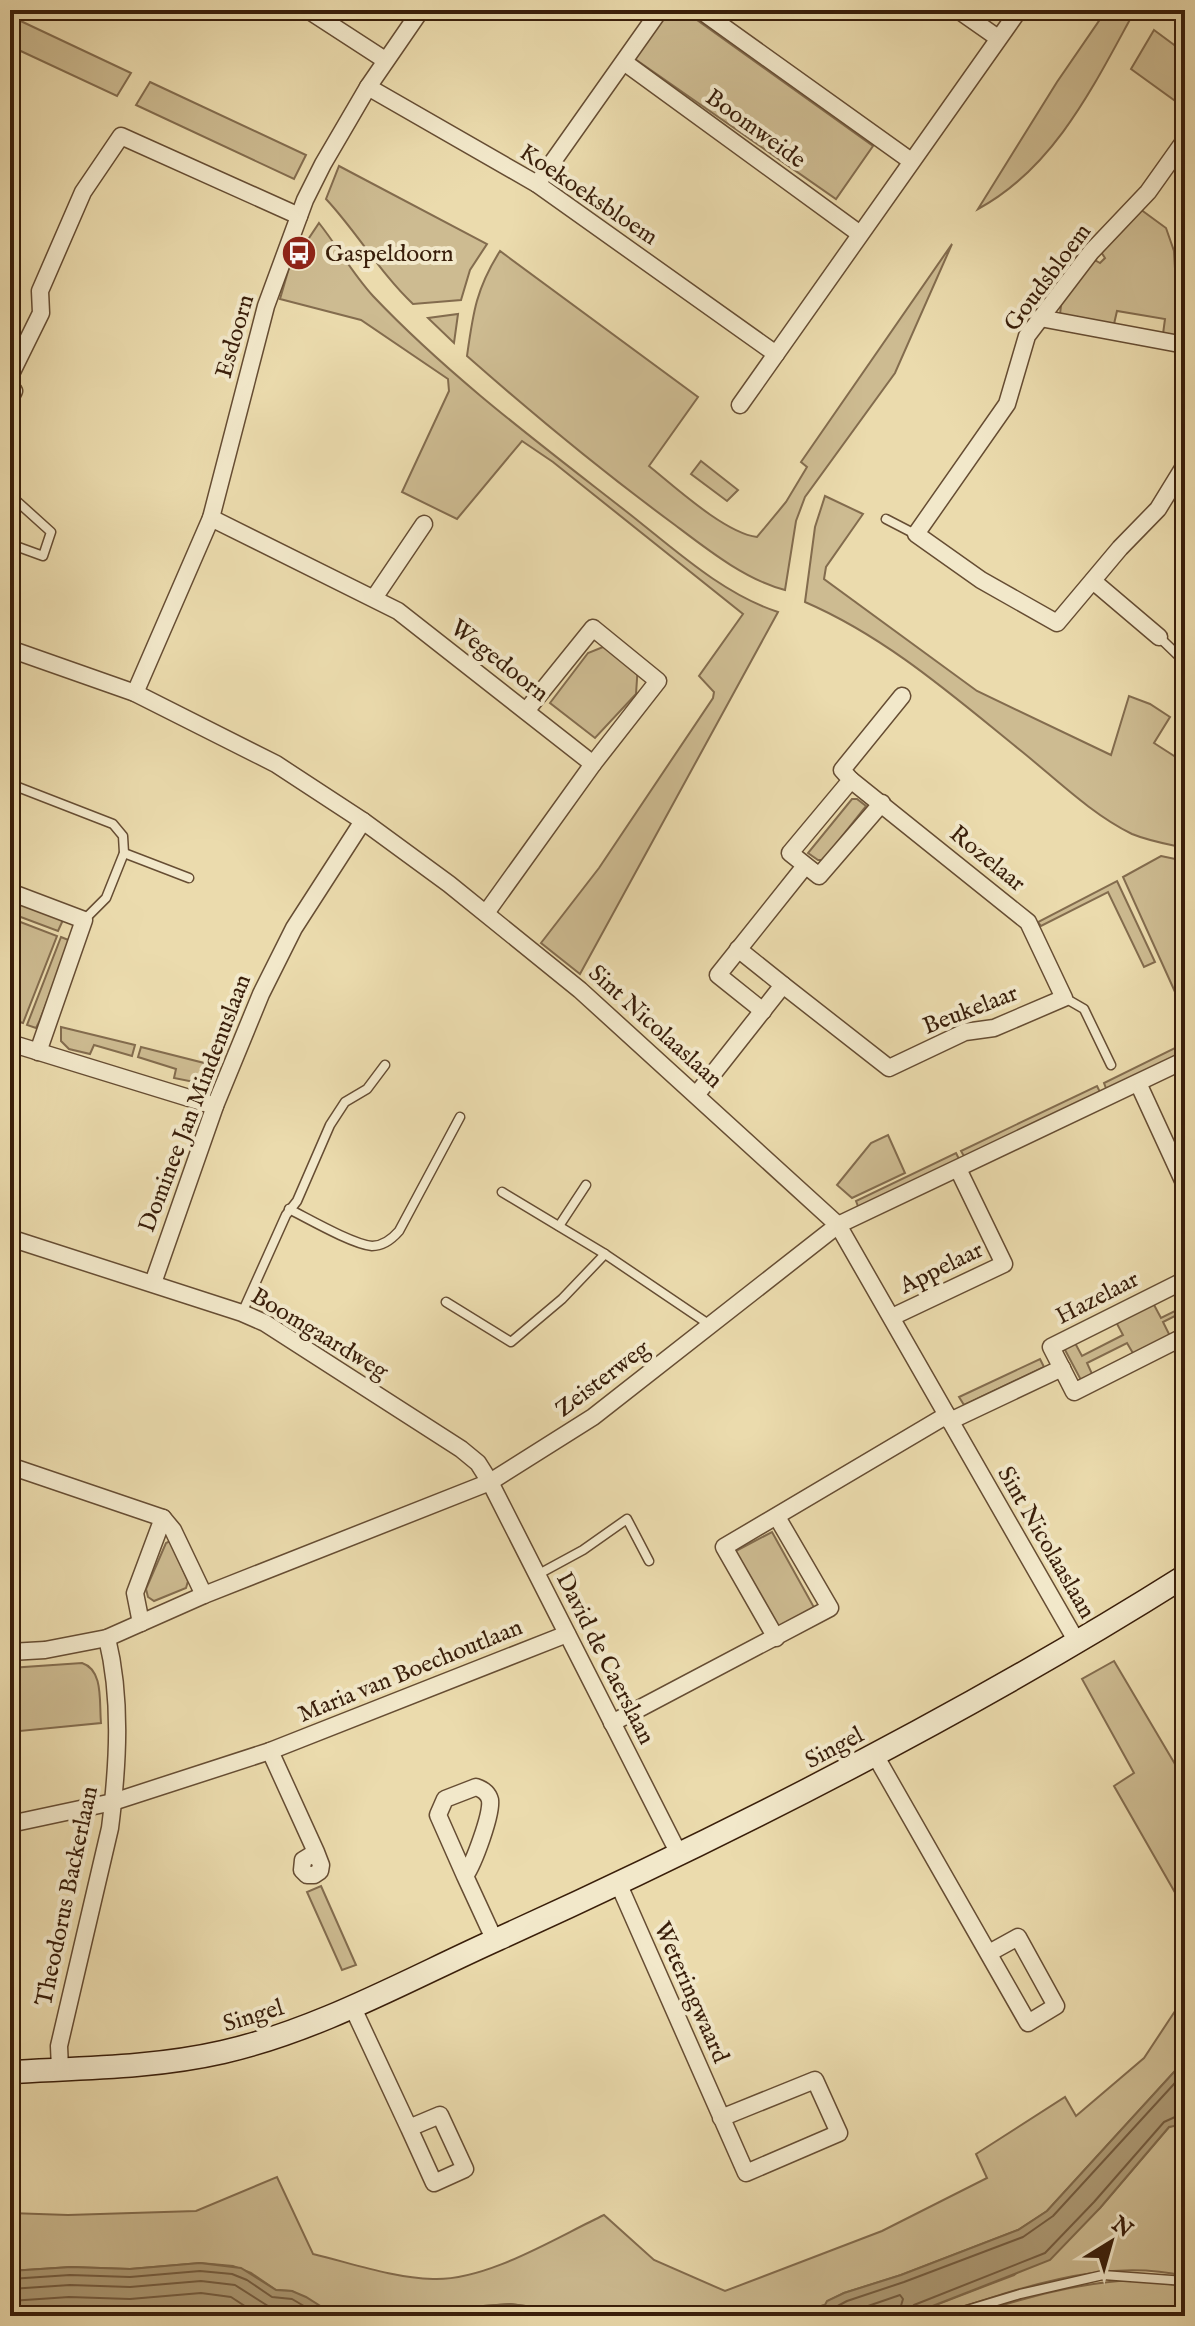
<svg xmlns="http://www.w3.org/2000/svg" width="1195" height="2326" font-family="'IM FELL English',serif">
  <style>
    .green { fill: #cdbb91; stroke: #836c4e; stroke-width: 2 }
    .water { fill: #ae9b76; stroke: #7f694b; stroke-width: 2 }
    .lines { fill: none; stroke-linecap: round; stroke-linejoin: round }
    .shore { stroke: #745c40; stroke-width: 2 }
    .lane-casing { stroke: #664d33; stroke-width: 11 }
    .street-casing { stroke: #664d33; stroke-width: 19 }
    .secondary-casing { stroke: #391e0a; stroke-width: 25 }
    .lane { stroke: #f2e8ca; stroke-width: 8 }
    .street { stroke: #f2e8ca; stroke-width: 16 }
    .secondary { stroke: #f2e8ca; stroke-width: 22 }
    .labels { text-anchor: middle; stroke-width: 8; stroke-linejoin: round; paint-order: stroke }
    .street-label { font-size: 24px; fill: #391e0a; stroke: #f2e8ca }
    .poi-label { font-size: 24px; fill: #391e0a; stroke: #f2e8ca; text-anchor: start }
  </style>
  <rect width="100%" height="100%" fill="#ebdbad"/>
  <filter id="stains"><feTurbulence type="fractalNoise" baseFrequency=".0025" numOctaves="4"/><feColorMatrix values="0 0 0 0 .2 0 0 0 0 .09 0 0 0 0 .02 0 0 0 .5 -.17"/></filter>
  <radialGradient id="worn" r=".72"><stop offset=".6" stop-color="#630" stop-opacity="0"/><stop offset="1" stop-color="#630" stop-opacity=".3"/></radialGradient>
  <g class="green">
    <path d="M667 10H683L873 146 836 199 635 59Z"/>
    <path d="M1103 10H1127L1133 14C1093 87 1054 168 978 209L1057 82 1105 12Z"/>
    <path d="M10 16 131 73 117 96 10 46Z"/>
    <path d="M1154 30 1185 53V108L1131 69Z"/>
    <path d="M150 82 306 155 294 179 136 105Z"/>
    <path d="M339 166 487 244 470 270 461 300 413 304C380 273 357 232 326 199Z"/>
    <path d="M1140 209 1166 228 1174 251 1179 338 1163 334 1165 319 1117 311 1114 324 1060 314 1062 298 1093 259 1100 263 1105 258 1101 252Z"/>
    <path d="M319 223C338 247 352 273 373 296 450 377 540 444 627 512 673 548 722 594 778 612L580 974 541 943 599 868 713 698 714 692 699 676 743 614 553 462 522 441 457 519 402 492 449 391 448 379 361 320 280 299 289 268Z"/>
    <path d="M952 244 895 373 805 497 796 521 785 590C746 580 708 550 675 525 603 472 534 415 467 356 473 313 476 289 500 251L698 397 649 466C675 487 725 533 757 537L786 502 807 467 801 462Z"/>
    <path d="M458 314 454 343 428 318Z"/>
    <path d="M701 461 738 490 727 501 691 474Z"/>
    <path d="M825 496 863 514 826 567 824 579 977 691 1111 755 1129 696 1150 704 1170 717 1154 743 1185 763V848C1167 844 1149 841 1132 834 1091 814 1055 778 1020 750 952 695 886 637 805 602L815 527Z"/>
    <path d="M613 643 638 664 636 694 595 738 550 703 588 653Z"/>
    <path d="M852 799H857L866 806 823 860H818L808 853Z"/>
    <path d="M1161 856 1185 861V1014L1123 877Z"/>
    <path d="M1117 881 1155 962 1144 967 1108 892 1041 926 1038 922Z"/>
    <path d="M10 900 63 920 58 931 10 913Z"/>
    <path d="M10 918 57 936 23 1023 10 1019Z"/>
    <path d="M61 937 71 941 39 1022 36 1028 27 1025Z"/>
    <path d="M61 1027 135 1045 132 1056 94 1045 90 1054 69 1049 61 1041Z"/>
    <path d="M1185 1043V1054L1107 1091 1104 1083Z"/>
    <path d="M141 1047 216 1066 208 1079 199 1083 174 1078 176 1069 138 1057Z"/>
    <path d="M1097 1086 1101 1094 965 1158 961 1151Z"/>
    <path d="M888 1135 905 1173 852 1198 837 1185 871 1143Z"/>
    <path d="M956 1153 960 1161 859 1209 856 1201Z"/>
    <path d="M1153 1303 1161 1318 1185 1306V1311L1163 1322 1170 1336 1134 1355 1127 1343 1087 1363 1093 1376 1082 1382 1064 1348 1075 1343 1082 1356 1123 1335 1116 1322Z"/>
    <path d="M1040 1359 1044 1367 964 1405 959 1397Z"/>
    <path d="M772 1532 816 1611 776 1633 732 1553Z"/>
    <path d="M170 1541 188 1581 186 1588 154 1601 148 1597 146 1589 166 1543Z"/>
    <path d="M1114 1661 1185 1781V1910L1114 1786 1134 1773 1082 1679Z"/>
    <path d="M82 1663C104 1670 99 1703 101 1723L10 1732V1668Z"/>
    <path d="M321 1886 356 1965 342 1970 307 1892Z"/>
    <path d="M1185 1996V2060L1047 2211 1018 2230 901 2275 844 2293 828 2301 825 2305 802 2311V2314L796 2316H603L510 2304 470 2307 423 2316H336L292 2291 276 2290 251 2273 233 2266 200 2263 130 2269 71 2267 10 2271V2213L68 2215 196 2211 277 2177 313 2254C351 2263 393 2278 433 2279 487 2281 555 2238 604 2215L654 2260 725 2291 882 2231 987 2178 976 2154 1065 2097 1076 2116 1144 2058Z"/>
    <path d="M1178 2124H1185V2276C1123 2262 1062 2276 1003 2294 971 2304 940 2316 907 2316L1014 2275 1100 2208 1169 2127Z"/>
    <path d="M1136 2280 1185 2286V2316H966C1022 2299 1077 2282 1136 2280Z"/>
  </g>
  <g class="water">
    <path d="M1185 2060V2124L1169 2127 1100 2208 1050 2260 907 2316H796L802 2314V2311L825 2305 827 2301 844 2293 901 2275 1018 2230 1047 2211Z"/>
    <path d="M200 2263 241 2268 276 2290 292 2291 306 2297 336 2316H10V2271L71 2267 130 2269Z"/>
    <path d="M510 2304 603 2316H423L470 2307Z"/>
  </g>
  <g class="lines">
    <g class="shore">
      <path d="M10 2279 70 2275 130 2277 200 2271 232 2274 247 2280 272 2297 292 2299 321 2316"/>
      <path d="M10 2289 70 2285 130 2287 201 2281 235 2285 268 2306 291 2310 303 2316"/>
      <path d="M10 2301 69 2297 130 2299 201 2293 231 2297 260 2316"/>
      <path d="M819 2316 847 2301 904 2282 1023 2237 1053 2216 1185 2072"/>
      <path d="M839 2316 900 2295 903 2299 898 2316"/>
      <path d="M908 2316 909 2310 914 2305 1045 2253 1094 2202 1164 2122 1175 2117 1185 2116"/>
    </g>
    <g class="lane-casing">
      <g id="lane">
        <path d="M10 495 51 532 43 556 10 544"/>
        <path d="M886 519 915 534"/>
        <path d="M1159 637 1185 662"/>
        <path d="M10 784 113 824 123 836 124 853 106 898 84 920"/>
        <path d="M124 853 189 878"/>
        <path d="M1065 998 1084 1009 1111 1065"/>
        <path d="M502 1192 605 1254 710 1325"/>
        <path d="M289 1209C309 1219 352 1244 372 1246 384 1246 392 1239 399 1231L460 1117"/>
        <path d="M559 1226 586 1185"/>
        <path d="M446 1302 511 1342 562 1299 605 1254"/>
        <path d="M242 1313 286 1215 297 1201 330 1125 345 1102 367 1089 385 1065"/>
        <path d="M537 1575 583 1550 627 1519 649 1561"/>
        <path d="M947 2316 1020 2294 1103 2275 1185 2281"/>
      </g>
    </g>
    <g class="street-casing">
      <g id="street">
        <path d="M308 10 385 60"/>
        <path d="M700 10 911 161"/>
        <path d="M958 10 998 38"/>
        <path d="M624 62 860 234"/>
        <path d="M368 87 537 184 776 354"/>
        <path d="M1185 140 1148 192 1091 252 1027 336 1007 404 916 534 981 580 1057 623 1120 548 1158 509 1185 465"/>
        <path d="M537 184 660 10"/>
        <path d="M1040 318 1174 343"/>
        <path d="M10 376 41 313 40 291 83 192 121 136 299 216"/>
        <path d="M10 389 14 391 10 399"/>
        <path d="M740 405 1019 10"/>
        <path d="M211 518 398 611 593 764 486 913"/>
        <path d="M1093 581 1159 637"/>
        <path d="M374 598 424 524"/>
        <path d="M10 649 135 693 276 764 363 821 449 884 580 990 838 1225 1077 1642"/>
        <path d="M135 693 211 518 266 306 305 200 323 164 368 87 421 10"/>
        <path d="M526 711 593 628 658 681 593 764"/>
        <path d="M882 803 819 876 790 853 851 780 842 770 902 696"/>
        <path d="M10 892 84 920 38 1052"/>
        <path d="M783 985 889 1068 965 1032 994 1028 1064 998 1028 922 851 780"/>
        <path d="M763 1011 718 975 805 866"/>
        <path d="M10 1043 215 1106"/>
        <path d="M1138 1083 1185 1185"/>
        <path d="M697 1094 783 985 738 949"/>
        <path d="M10 1238 242 1313 265 1323 461 1449 478 1463 490 1482 680 1856"/>
        <path d="M1185 1280 1051 1347 1074 1392 1185 1336"/>
        <path d="M153 1283 215 1106 261 994 294 928 363 821"/>
        <path d="M892 1317 1004 1264 958 1169"/>
        <path d="M950 1421 1062 1368"/>
        <path d="M10 1466 163 1518"/>
        <path d="M141 1623 135 1593 163 1518 173 1530 204 1595"/>
        <path d="M776 1638 724 1547 947 1415"/>
        <path d="M10 1652 45 1650 107 1638 204 1595 490 1482 593 1417 838 1225 1185 1060"/>
        <path d="M612 1723 830 1608 777 1517"/>
        <path d="M270 1751 316 1852 321 1865 320 1871 314 1875H307L302 1870 303 1860 316 1852"/>
        <path d="M875 1755 1028 2023 1056 2006 1018 1937 989 1953"/>
        <path d="M10 1824 113 1802 270 1751 567 1634"/>
        <path d="M465 1876 438 1815 445 1799 476 1787C482 1789 488 1792 490 1800 492 1814 474 1863 465 1876L495 1941"/>
        <path d="M619 1885 746 2173 839 2133 815 2080 721 2118"/>
        <path d="M352 2006 409 2128 440 2115 465 2169 434 2183 409 2128"/>
        <path d="M60 2069 59 2046 110 1828C118 1765 122 1699 107 1638"/>
      </g>
    </g>
    <g class="secondary-casing">
      <path id="secondary" d="M10 2072C81 2068 153 2068 223 2052 319 2030 409 1979 498 1939 734 1832 966 1714 1185 1576"/>
    </g>
    <use href="#lane" class="lane"/>
    <use href="#street" class="street"/>
    <use href="#secondary" class="secondary"/>
  </g>
  <defs>
    <g id="bus-disc" transform="scale(1.8)"><circle r="9.5" fill="#8f2418" stroke="#f2e8ca"/><path d="M-5-6H5V4H4V6H2V4H-2V6H-4V4H-5ZM-3.5-4V0h7V-4ZM-3.5 1.2v1.5H-2V1.2ZM2 1.2v1.5H3.5V1.2Z" fill="#fff"/></g>
  </defs>
  <g fill-rule="evenodd">
    <use href="#bus-disc" x="299" y="253"/>
  </g>
  <g class="labels">
    <g class="street-label">
      <text transform="translate(756 128) rotate(36)" y="8">Boomweide</text>
      <text transform="translate(589 194) rotate(34)" y="8">Koekoeksbloem</text>
      <text transform="translate(1047 277) rotate(-53)" y="8">Goudsbloem</text>
      <text transform="translate(234 336) rotate(-74)" y="8">Esdoorn</text>
      <text transform="translate(500 660) rotate(38)" y="8">Wegedoorn</text>
      <text transform="translate(988 858) rotate(39)" y="8">Rozelaar</text>
      <text transform="translate(970 1009) rotate(-21)" y="8">Beukelaar</text>
      <text transform="translate(656 1026) rotate(42)" y="8">Sint Nicolaaslaan</text>
      <text transform="translate(194 1103) rotate(-69)" y="8">Dominee Jan Mindenuslaan</text>
      <text transform="translate(941 1267) rotate(-26)" y="8">Appelaar</text>
      <text transform="translate(1097 1297) rotate(-27)" y="8">Hazelaar</text>
      <text transform="translate(320 1333) rotate(31)" y="8">Boomgaardweg</text>
      <text transform="translate(602 1378) rotate(-37)" y="8">Zeisterweg</text>
      <text transform="translate(1047 1542) rotate(60)" y="8">Sint Nicolaaslaan</text>
      <text transform="translate(606 1658) rotate(63)" y="8">David de Caerslaan</text>
      <text transform="translate(410 1670) rotate(-22)" y="8">Maria van Boechoutlaan</text>
      <text transform="translate(834 1747) rotate(-28)" y="8">Singel</text>
      <text transform="translate(66 1896) rotate(-78)" y="8">Theodorus Backerlaan</text>
      <text transform="translate(692 1992) rotate(66)" y="8">Weteringwaard</text>
      <text transform="translate(253 2015) rotate(-17)" y="8">Singel</text>
    </g>
    <g class="poi-label">
      <text x="325" y="261">Gaspeldoorn</text>
    </g>
  </g>
  <rect width="1195" height="2326" fill="none" stroke="#ebdbad" stroke-width="40"/>
  <rect x="12" y="12" width="1171" height="2302" fill="none" stroke="#391e0a" stroke-width="4"/>
  <rect x="20" y="20" width="1155" height="2286" fill="none" stroke="#391e0a" stroke-width="2"/>
  <g transform="translate(1111 2242) rotate(37)" stroke="#f2e8ca" stroke-width="6" paint-order="stroke">
  <path d="M0-6L14 30L0 20L-14 30Z" fill="#391e0a"/>
  <text y="-12" font-size="22" font-weight="bold" text-anchor="middle" fill="#391e0a">N</text>
  </g>
  <rect width="100%" height="100%" filter="url(#stains)"/>
  <rect width="100%" height="100%" fill="url(#worn)"/>
</svg>
